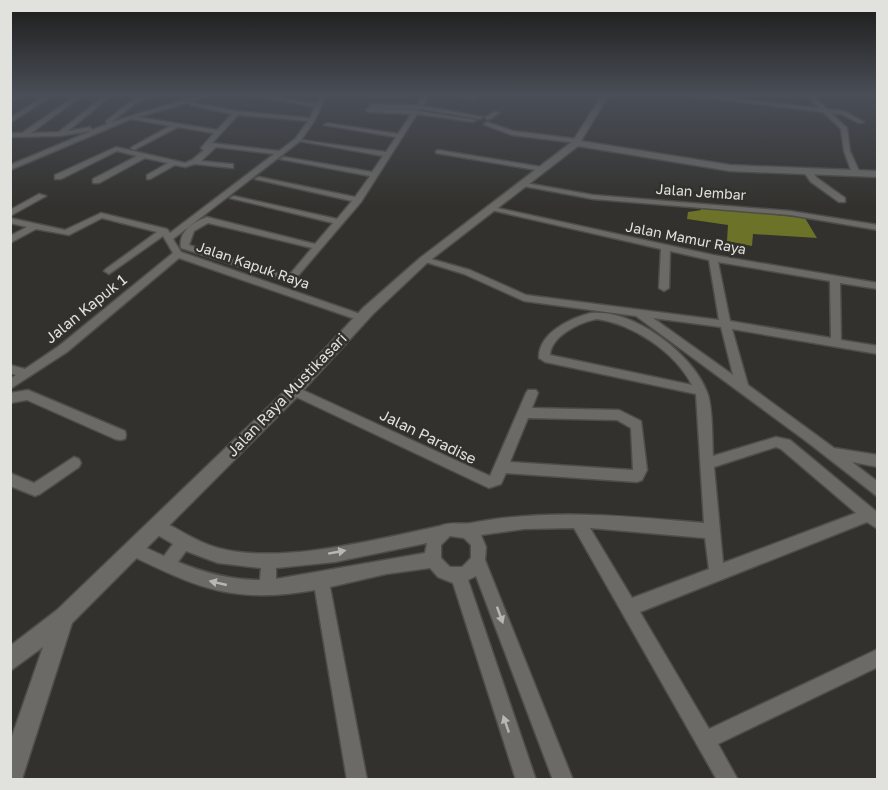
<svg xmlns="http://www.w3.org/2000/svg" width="888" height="790" font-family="'Golos Text',sans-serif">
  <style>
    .forest { fill: #6c7228 }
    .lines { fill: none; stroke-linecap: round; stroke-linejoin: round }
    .minor-casing { stroke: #4d4d49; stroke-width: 3 }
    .secondary-casing { stroke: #4d4d49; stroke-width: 3 }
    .minor { fill: #6b6a66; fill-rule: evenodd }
    .secondary { fill: #6b6a66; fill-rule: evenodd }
    .oneway { fill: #b8b7b4 }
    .labels { text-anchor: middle; stroke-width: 5; stroke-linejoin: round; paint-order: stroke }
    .far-street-label { font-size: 14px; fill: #e1e1de; stroke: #32312d }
    .street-label { font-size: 15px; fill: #e1e1de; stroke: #32312d }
  </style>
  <rect width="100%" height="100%" fill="#32312d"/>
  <path class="forest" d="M700 207 805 218 817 238 753 234 752 246 727 241 728 225 687 219 688 212 701 210Z"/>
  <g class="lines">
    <g class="minor-casing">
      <g id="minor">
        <path d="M13 96H21L10 103V98Z"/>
        <path d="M44 96H52L10 123V118Z"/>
        <path d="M75 96H82L31 133 59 132 104 96H111L68 131 90 127 92 130 107 124 106 121 137 96H158L136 103 112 122 196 96H207L196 100 195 103 236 111 310 118 315 107 257 96H272L316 104 320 96H326L315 120 301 140 386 152 396 137 324 125 327 123 398 134 411 114 369 112 366 110 371 104 417 105 423 96H429L423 106 483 117 480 119 420 109 419 111 476 120 473 122 417 114 361 202 297 277 281 280 181 248C178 232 193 222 207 217L315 244 333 223 230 198 234 196 337 219 352 201 255 179 259 177 355 197 370 176 280 159 284 157 372 172 383 156 300 141 173 239 181 252 366 316 367 318 366 320H358L179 258 67 352 10 389V379L16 375 10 373V365L25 369 59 346 173 253 163 236 109 274 104 271 106 269 157 232 102 218 69 235 36 229 10 243V236L27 227 10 223V218L65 230 101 213 167 229 170 233 274 154 216 147 201 161 230 164H233V168L195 164 185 167 175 165 150 179H147V175L168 163 145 158 99 183H93V179L137 156 117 151 61 179H55V175L116 147 185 163 192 160 204 150 201 148 214 133 178 127 134 150 131 148 132 147 170 126 131 119 10 170V165L91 131 59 136 10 137V133H22ZM190 102V105L232 114 217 130 138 117ZM373 108 415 109 414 110ZM238 115 308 121 295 139 279 151 212 143ZM208 223 312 248 291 273 281 274 189 245 194 231Z"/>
        <path d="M458 96 477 98 474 100Z"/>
        <path d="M691 96H714L819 108 807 96H814L827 109 844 111 864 122 859 123 841 114 831 113 847 128 850 151 860 173 856 175 852 173 844 151 841 129 823 112Z"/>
        <path d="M494 112 499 113 490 119H486V117Z"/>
        <path d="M487 122 513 131 577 139 580 141 577 143 512 135 485 125 484 124Z"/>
        <path d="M438 150 542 167 546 169 542 171 436 153V151Z"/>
        <path d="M804 169H810L817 178 845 198V202H839L811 182 803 171Z"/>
        <path d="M520 182 593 195 790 211 878 225V230L790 215 593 199 523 186 519 184Z"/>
        <path d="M39 194 46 196 10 216V210Z"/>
        <path d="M488 206 713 255 878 283V289L840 283 841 340 878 346V354L732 329 748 385 834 448 878 455V467L852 462 878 482V497L806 441 636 316 524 301 464 274 419 260 424 257 470 270 526 295 719 320 709 260 670 251 669 288 664 291 659 288 661 249 491 210 487 208ZM718 262 830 281 831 338 730 321ZM653 318 721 327 733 375Z"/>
        <path d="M591 313C633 308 693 354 707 392 713 406 712 439 713 456L776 437 790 440 878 513V529L867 522 640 612 709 729 878 649V667L718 744 738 780H717L574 528 524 529 481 535 486 547 485 560 573 780H553L476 576 468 580 536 780H516L453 583 438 577 430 568 386 574 330 587 367 780H347L315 590C233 604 200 589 128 554L125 549 128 544 133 542 164 556 173 544 151 531 149 526 151 521 156 519C177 527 195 542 218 548 279 565 379 539 440 526 453 521 459 525 471 523 549 508 626 516 704 523L696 394 545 362 539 358C538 333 571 318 591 313ZM597 319C633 324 675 352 692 385L550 355C551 336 580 322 597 319ZM776 447 781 449 856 513 723 563 714 467ZM590 528 705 538 709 569 632 598ZM450 536 464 538 471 545V558L462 567H450L441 558V545ZM427 543 425 553 276 579V568L335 562ZM186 551 218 563 261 568 260 580C231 580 205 573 178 562Z"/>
        <path d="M294 386 490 476 526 393 528 390H536L538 393 532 408 619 410 641 421 647 470 642 480 637 482 506 473 501 484 489 488 290 394 288 391ZM528 418 617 420 631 428 633 470 510 462Z"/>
        <path d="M28 390 125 431 126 435 125 439 120 440 115 439 27 400 10 403V393Z"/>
        <path d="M74 457 79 459 81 463 79 467 40 494 35 496 10 486V473L34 483Z"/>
      </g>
    </g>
    <g class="secondary-casing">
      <path id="secondary" d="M601 96H608L581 141 730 165 878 171V177L730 171 578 146 428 262 373 314 299 395 72 623 22 779 10 780V742L43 647 10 671V646L57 610 289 387 363 308 420 258 573 141Z"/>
    </g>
    <use href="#minor" class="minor"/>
    <use href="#secondary" class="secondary"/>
  </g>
  <defs><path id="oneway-solid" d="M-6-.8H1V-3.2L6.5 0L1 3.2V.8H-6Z" transform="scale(1.5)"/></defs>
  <g class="oneway">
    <use href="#oneway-solid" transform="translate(337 552) rotate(-10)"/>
    <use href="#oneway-solid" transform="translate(218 583) rotate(-167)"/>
    <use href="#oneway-solid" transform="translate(500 615) rotate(70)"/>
    <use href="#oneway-solid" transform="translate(506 724) rotate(-109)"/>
  </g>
  <linearGradient id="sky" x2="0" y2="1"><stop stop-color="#1c1b19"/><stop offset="0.46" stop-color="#494e57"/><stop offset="1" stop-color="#494e57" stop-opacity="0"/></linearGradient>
  <rect width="888" height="207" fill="url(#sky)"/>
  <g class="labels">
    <g class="far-street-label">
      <text transform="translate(701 192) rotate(4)" y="5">Jalan Jembar</text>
      <text transform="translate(686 238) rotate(11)" y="5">Jalan Mamur Raya</text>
      <text transform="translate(253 265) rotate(19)" y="5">Jalan Kapuk Raya</text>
    </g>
    <g class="street-label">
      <text transform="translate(86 309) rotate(-39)" y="5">Jalan Kapuk 1</text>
      <text transform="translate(287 395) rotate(-46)" y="5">Jalan Raya Mustikasari</text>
      <text transform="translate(428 437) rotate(26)" y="5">Jalan Paradise</text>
    </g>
  </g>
  <rect width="888" height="790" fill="none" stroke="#e1e1de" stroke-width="24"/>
</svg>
